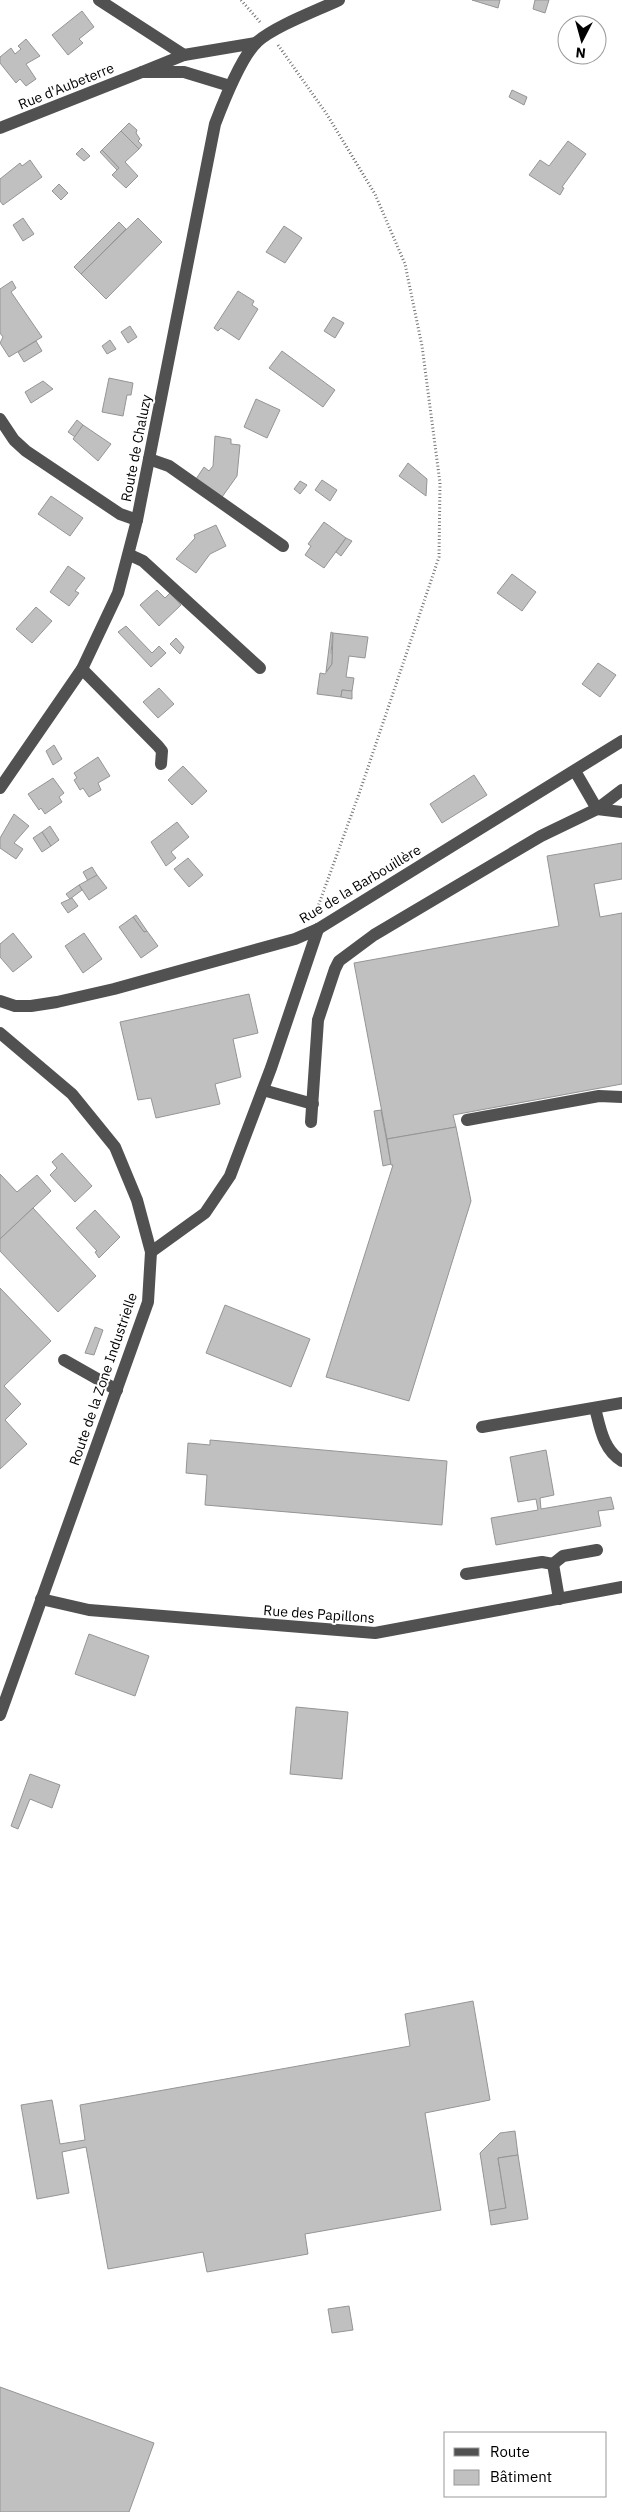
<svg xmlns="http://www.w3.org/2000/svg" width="622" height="2512" font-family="'IBM Plex Sans',sans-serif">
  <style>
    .building { fill: #c0c0c0; stroke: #959595 }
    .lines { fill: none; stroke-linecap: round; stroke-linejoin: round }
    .path { stroke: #737373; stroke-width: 3; stroke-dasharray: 1 2.5; stroke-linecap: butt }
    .minor { stroke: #515151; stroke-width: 12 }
    .labels { text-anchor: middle; stroke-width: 4; stroke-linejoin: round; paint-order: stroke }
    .street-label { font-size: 14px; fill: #000; stroke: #fff }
  </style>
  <rect width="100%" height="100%" fill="#fff"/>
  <g class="building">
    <path d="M472 0H500L498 8Z"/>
    <path d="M535 0H549L545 13 533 9Z"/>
    <path d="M82 11 94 27 79 39 83 43 68 55 52 35Z"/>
    <path d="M26 39 40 56 26 64 36 79 26 86 20 79 16 83 0 63V57L11 48 15 54 21 49 18 46Z"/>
    <path d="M512 90 527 97 524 105 509 97Z"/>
    <path d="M129 123 137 130 136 133 140 139 138 141 142 145 139 149 121 131Z"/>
    <path d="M121 131 139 149 125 162 138 176 126 188 112 175 119 168 102 150Z"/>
    <path d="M568 141 586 154 562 187 564 188 560 195 529 175 540 160 549 166Z"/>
    <path d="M82 148 90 156 84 161 76 154Z"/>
    <path d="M102 150 119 168 117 170 100 152Z"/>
    <path d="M30 160 42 177 3 205 0 201V179L20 163 22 166Z"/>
    <path d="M59 184 68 193 61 200 52 191Z"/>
    <path d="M23 218 34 234 23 241 13 225Z"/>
    <path d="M138 218 162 242 106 299 81 274Z"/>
    <path d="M119 222 126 229 81 274 74 267Z"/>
    <path d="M284 226 302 238 285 263 266 252Z"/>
    <path d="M12 281 16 288 11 292 42 337 9 357 0 343 3 337 0 333V289Z"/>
    <path d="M238 291 254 301 252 305 258 309 239 340 221 328 218 331 214 328Z"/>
    <path d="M333 317 344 323 335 338 324 331Z"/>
    <path d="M130 326 137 337 128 343 121 332Z"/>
    <path d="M110 340 116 349 107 354 102 346Z"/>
    <path d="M36 341 42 351 24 362 18 352Z"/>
    <path d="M282 351 335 390 323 407 269 368Z"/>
    <path d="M109 378 133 383 131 395H127L123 416 102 412Z"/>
    <path d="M43 381 53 389 31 403 25 392Z"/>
    <path d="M256 399 280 410 267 438 244 427Z"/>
    <path d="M77 420 83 425 75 437 68 432Z"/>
    <path d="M83 425 111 444 98 461 73 439Z"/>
    <path d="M215 436 231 439V444L240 445 237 476 222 497 196 479 204 467 209 471 213 466Z"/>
    <path d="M408 463 427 479 426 496 399 476Z"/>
    <path d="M322 480 337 490 330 501 315 490Z"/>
    <path d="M300 481 307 485 300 494 294 489Z"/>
    <path d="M51 496 83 518 70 536 38 514Z"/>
    <path d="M324 522 346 538 324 568 305 555 311 546 308 544Z"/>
    <path d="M216 525 226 546 210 554 196 573 176 559 195 538 194 535Z"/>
    <path d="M346 538 352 541 341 556 336 552Z"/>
    <path d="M68 566 85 578 75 591 79 593 69 606 50 592Z"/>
    <path d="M512 574 536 592 522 611 497 593Z"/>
    <path d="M157 590 165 598 170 593 181 605 159 626 140 605Z"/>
    <path d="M36 607 52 621 32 643 16 629Z"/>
    <path d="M126 626 152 653 159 646 166 653 151 667 118 632Z"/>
    <path d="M331 632 333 633 331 653 333 654 332 664 326 672Z"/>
    <path d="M333 633 368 637 365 658 349 656 346 677 354 678 352 691 342 690 341 697 317 694 320 673 325 674 332 664Z"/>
    <path d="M176 638 184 647 180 654 170 644Z"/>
    <path d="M598 663 616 675 600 697 582 684Z"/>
    <path d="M159 688 174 704 158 718 143 702Z"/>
    <path d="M342 690 352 691V699L341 697Z"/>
    <path d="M54 745 62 759 53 765 46 751Z"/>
    <path d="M98 757 110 776 98 783 101 790 89 797 83 788 80 790 74 780 77 778 74 773Z"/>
    <path d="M183 766 207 791 192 805 168 780Z"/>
    <path d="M474 775 487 795 442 823 430 804Z"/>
    <path d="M53 778 64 793 59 797 62 802 45 814 41 808 39 810 28 794Z"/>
    <path d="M14 814 29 826 14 843 23 849 16 859 0 848V838Z"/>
    <path d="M177 822 189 837 171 852 176 858 166 866 151 842Z"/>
    <path d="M50 826 59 840 51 846 42 832Z"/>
    <path d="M42 832 51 846 42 852 33 838Z"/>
    <path d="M622 843V879L594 884 600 917 622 913V1084L453 1115 456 1127 387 1139 354 963 559 926 547 856Z"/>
    <path d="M188 858 203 875 189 887 174 869Z"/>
    <path d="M92 867 97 875 88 881 83 872Z"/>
    <path d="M97 875 107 888 89 900 79 885Z"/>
    <path d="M79 885 82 890 70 899 66 894Z"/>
    <path d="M72 898 78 906 68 913 61 903Z"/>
    <path d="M136 915 147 931 144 932 133 917Z"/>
    <path d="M133 917 144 932 147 931 158 946 141 958 119 927Z"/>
    <path d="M13 933 32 957 13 972 0 957V944Z"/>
    <path d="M84 933 102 959 83 973 65 946Z"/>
    <path d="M249 994 258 1033 233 1039 241 1077 215 1084 220 1104 156 1118 151 1098 138 1100 120 1022Z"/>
    <path d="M381 1110 391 1164 383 1166 374 1111Z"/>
    <path d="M456 1127 471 1201 409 1401 326 1377 393 1165H391L387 1139Z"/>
    <path d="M62 1153 92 1186 75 1202 50 1175 57 1168 52 1162Z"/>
    <path d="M0 1174 17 1192 37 1175 51 1191 0 1239Z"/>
    <path d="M33 1208 96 1276 58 1312 0 1251V1239Z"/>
    <path d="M95 1210 120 1237 99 1258 95 1252 97 1251 76 1228Z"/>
    <path d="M0 1288 51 1341 4 1386 21 1404 5 1420 27 1444 0 1469Z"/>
    <path d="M225 1305 310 1339 291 1387 206 1353Z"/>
    <path d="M95 1327 103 1330 94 1355 85 1353Z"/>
    <path d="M210 1440 447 1461 442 1525 205 1505 207 1475 186 1473 188 1443 210 1445Z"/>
    <path d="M546 1450 554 1495 540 1498 541 1509 611 1497 614 1509 598 1511 601 1526 496 1545 491 1518 538 1510 536 1499 518 1502 510 1457Z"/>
    <path d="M89 1634 149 1656 135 1696 75 1674Z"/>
    <path d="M296 1707 348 1712 342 1779 290 1774Z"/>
    <path d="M30 1774 60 1785 52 1808 30 1799 18 1829 11 1826Z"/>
    <path d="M473 2001 490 2100 425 2113 441 2210 305 2234 308 2254 207 2272 203 2252 108 2269 86 2147 62 2152 69 2193 37 2199 21 2105 52 2100 60 2144 85 2140 80 2105 410 2046 405 2014Z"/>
    <path d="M515 2131 518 2155 498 2158 506 2208 489 2211 480 2153 500 2133Z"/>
    <path d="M518 2155 528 2219 491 2225 489 2211 506 2208 498 2158Z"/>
    <path d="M349 2306 353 2330 332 2333 328 2309Z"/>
    <path d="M0 2387 154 2443 129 2512H0Z"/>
  </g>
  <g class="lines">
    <g class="path">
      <path d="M241 0 260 22"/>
      <path d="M278 45 326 113 375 194 405 264 422 346 440 483 439 557 359 794 316 912"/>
    </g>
    <g class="minor">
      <path d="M99 0 184 55"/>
      <path d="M230 86 184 72H142L184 55 256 43"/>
      <path d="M0 128 142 72"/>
      <path d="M0 419 14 440 26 451 120 514 137 520"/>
      <path d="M149 459 169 466 283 546"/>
      <path d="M130 555 143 561 260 668"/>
      <path d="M82 669 158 746 162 751 161 764"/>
      <path d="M575 771 597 809 622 812"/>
      <path d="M0 788 82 669 118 593 137 520 215 124C223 103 241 57 257 42 275 26 316 11 339 0"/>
      <path d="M0 1001 15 1006H31L57 1002 114 989 295 939 318 929 622 741"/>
      <path d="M0 1033 72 1094 115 1147 137 1200 151 1252 148 1302 0 1715"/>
      <path d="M263 1090 313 1104"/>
      <path d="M467 1120 599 1096 622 1097"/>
      <path d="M311 1122 318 1020 335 969 339 961 374 935 541 836 597 809 622 790"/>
      <path d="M151 1252 205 1213 230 1176 271 1068 318 929"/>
      <path d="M64 1360 117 1390"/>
      <path d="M595 1408C600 1427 603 1450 622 1461"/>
      <path d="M482 1427 622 1403"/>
      <path d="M553 1564 559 1599"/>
      <path d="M466 1574 542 1562 553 1564 563 1556 597 1550"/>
      <path d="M41 1599 89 1610 375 1633 622 1587"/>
    </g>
  </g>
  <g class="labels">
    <g class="street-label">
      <text transform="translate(66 86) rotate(-22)" y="5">Rue d'Aubeterre</text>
      <text transform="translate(136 448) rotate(-79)" y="5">Route de Chaluzy</text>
      <text transform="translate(360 884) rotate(-31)" y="5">Rue de la Barbouillère</text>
      <text transform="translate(103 1379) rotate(-71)" y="5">Route de la Zone Industrielle</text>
      <text transform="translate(319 1614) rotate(4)" y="5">Rue des Papillons</text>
    </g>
  </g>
  <rect x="444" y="2432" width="162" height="65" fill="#ffffff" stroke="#999999"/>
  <rect x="454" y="2448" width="25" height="8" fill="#515151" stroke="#999999"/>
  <text x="490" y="2457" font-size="15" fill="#000000">Route</text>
  <rect x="454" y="2470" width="25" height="15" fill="#c0c0c0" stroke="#999999"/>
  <text x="490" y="2482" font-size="15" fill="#000000">Bâtiment</text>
  <g transform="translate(582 40) rotate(186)"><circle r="24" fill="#ffffff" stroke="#999999"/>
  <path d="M0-4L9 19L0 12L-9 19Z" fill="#000000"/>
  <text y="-8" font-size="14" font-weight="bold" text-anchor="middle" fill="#000000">N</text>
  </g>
</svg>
